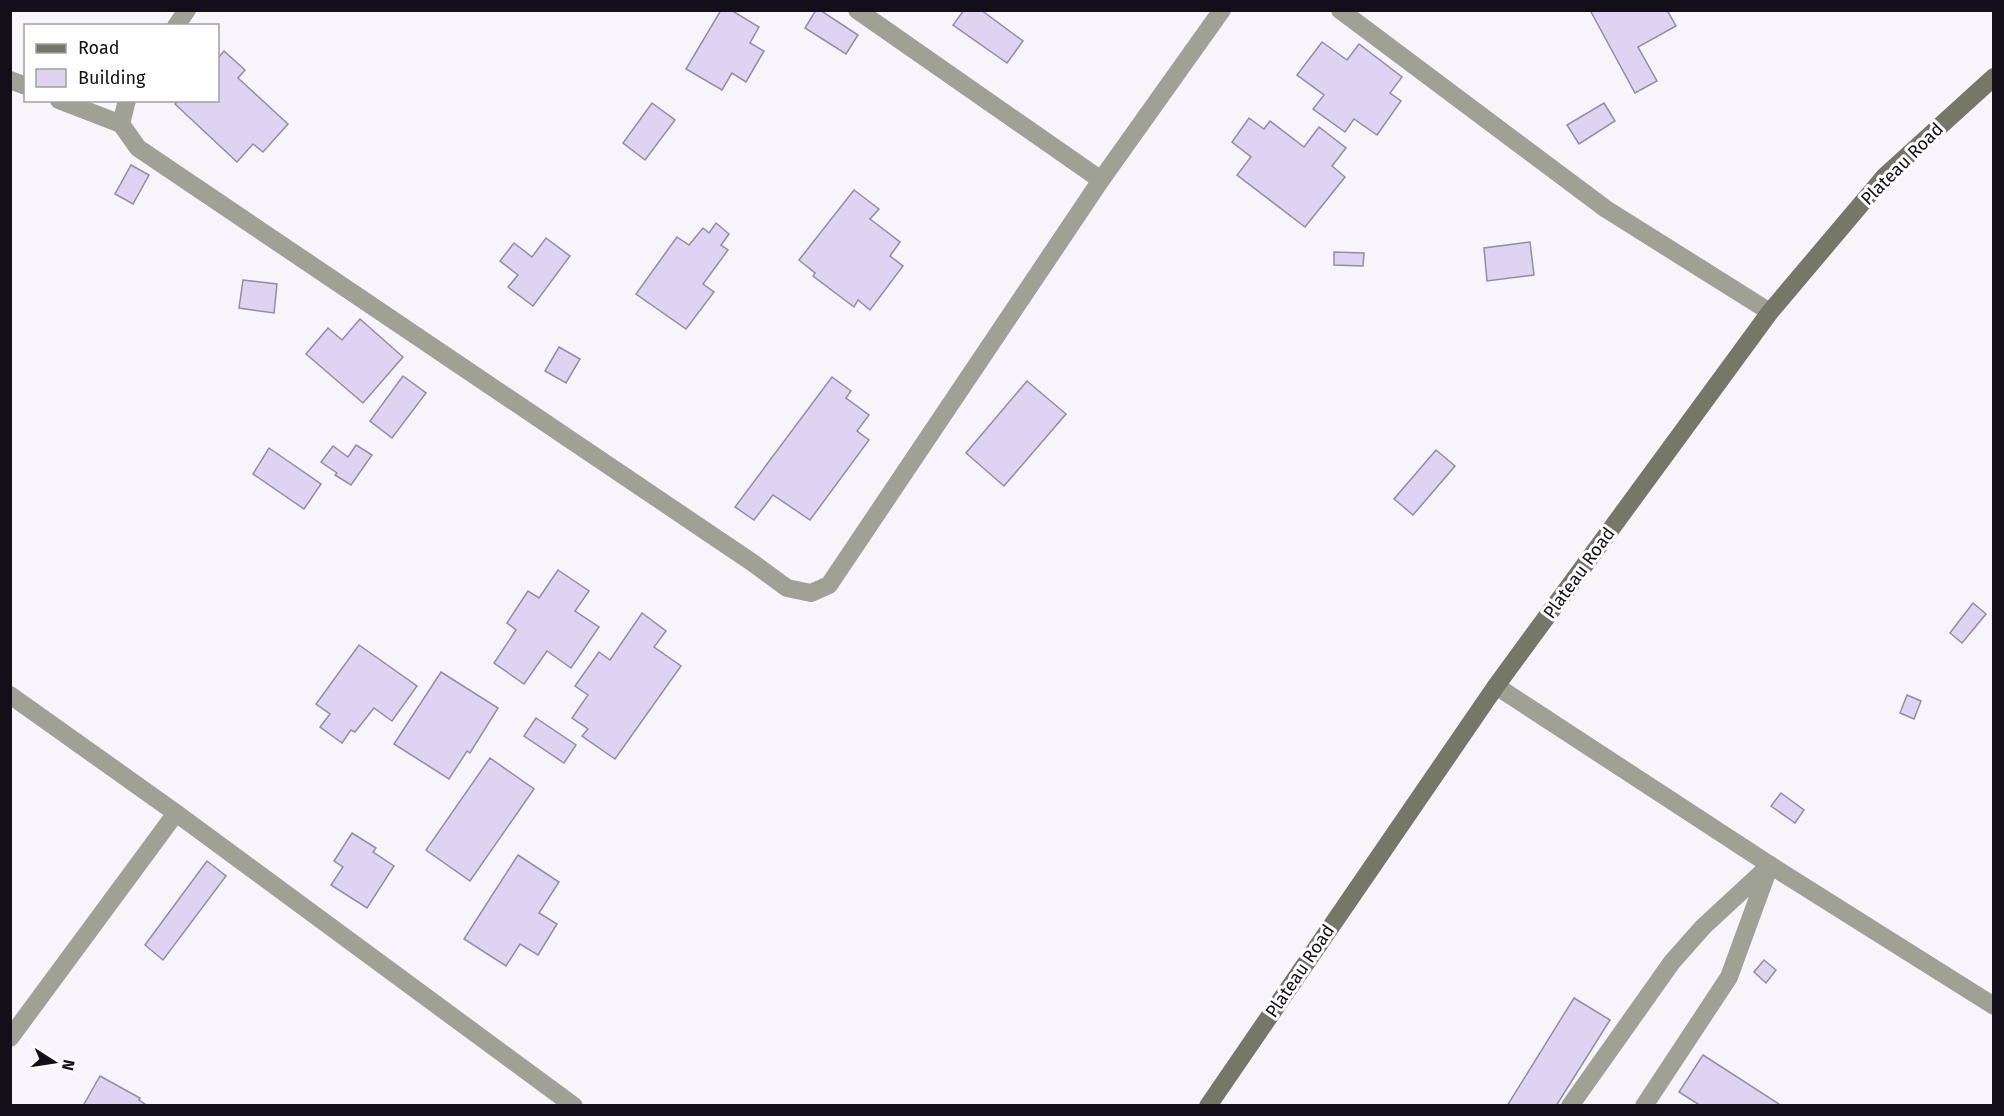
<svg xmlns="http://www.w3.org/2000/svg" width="2004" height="1116" font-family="'Fira Sans',sans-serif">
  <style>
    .building { fill: #ded4f1; stroke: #948ba5; stroke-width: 1.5 }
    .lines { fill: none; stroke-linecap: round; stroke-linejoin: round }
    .street { stroke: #9fa194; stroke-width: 18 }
    .secondary { stroke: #757866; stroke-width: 18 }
    .labels { text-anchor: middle; stroke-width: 6; stroke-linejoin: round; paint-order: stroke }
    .street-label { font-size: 18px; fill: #130f19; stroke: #fff }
  </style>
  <rect width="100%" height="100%" fill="#f7f5fb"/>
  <g class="building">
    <path d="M721 10H731L759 27 750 43 764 51 746 82 732 73 722 90 686 69Z"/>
    <path d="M816 10H820L858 35 846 54 805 28Z"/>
    <path d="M964 10H981L1023 41 1007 63 953 25Z"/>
    <path d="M1590 10H1667L1676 26 1638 47 1657 81 1635 93Z"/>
    <path d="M1322 42 1347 60 1359 44 1402 77 1390 93 1401 101 1377 135 1354 119 1345 132 1313 109 1324 95 1297 75Z"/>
    <path d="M224 51 245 70 238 78 288 124 263 152 253 144 237 162 175 104 179 100H218V58Z"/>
    <path d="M652 103 675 120 645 160 623 143Z"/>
    <path d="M1604 103 1615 121 1579 144 1567 125Z"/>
    <path d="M1249 118 1264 129 1270 121 1304 147 1319 127 1346 148 1332 166 1345 177 1305 227 1237 175 1251 157 1232 142Z"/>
    <path d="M131 165 149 175 133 204 115 194Z"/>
    <path d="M854 190 879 209 870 219 900 242 890 256 903 266 870 310 858 300 854 307 813 276 815 273 799 260Z"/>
    <path d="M716 223 729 234 721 245 728 250 703 284 714 292 686 329 636 294 677 237 689 245 703 228 709 233Z"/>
    <path d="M546 238 570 256 533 306 508 287 518 275 500 261 514 243 532 257Z"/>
    <path d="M1530 242 1534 275 1487 281 1484 248Z"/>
    <path d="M1334 252 1364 253 1363 266 1334 265Z"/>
    <path d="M243 280 277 284 274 313 239 308Z"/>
    <path d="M360 319 403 357 363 403 306 354 328 328 342 340Z"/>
    <path d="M559 347 580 359 566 383 545 371Z"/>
    <path d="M403 376 426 393 392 438 370 421Z"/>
    <path d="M832 377 851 391 846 398 869 415 857 431 869 440 810 520 773 495 754 520 735 507Z"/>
    <path d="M1027 381 1066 414 1004 486 966 453Z"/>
    <path d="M356 445 372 455 351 485 335 475 337 473 321 462 333 446 348 457Z"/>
    <path d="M269 448 321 484 304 509 253 474Z"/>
    <path d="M1436 450 1455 466 1413 515 1394 499Z"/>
    <path d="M558 570 589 591 575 611 599 627 571 668 547 651 524 684 494 663 516 630 507 623 528 591 539 598Z"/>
    <path d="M1973 603 1986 614 1962 643 1950 633Z"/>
    <path d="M642 613 666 631 654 647 681 666 615 759 582 736 588 729 572 718 588 695 575 686 599 652 610 660Z"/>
    <path d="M359 645 417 686 392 721 374 708 355 732 351 730 342 743 320 727 330 714 316 704Z"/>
    <path d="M441 672 498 708 470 753 467 751 449 779 394 744Z"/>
    <path d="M1907 695 1921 701 1914 719 1900 713Z"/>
    <path d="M536 718 576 745 564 763 524 736Z"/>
    <path d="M490 758 534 789 470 881 426 850Z"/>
    <path d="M1781 793 1804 810 1795 823 1771 806Z"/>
    <path d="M352 833 376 848 373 852 394 866 367 908 331 885 343 867 334 861Z"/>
    <path d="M518 855 559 882 539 913 557 924 538 955 520 944 506 966 464 939Z"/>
    <path d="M207 861 226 876 163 960 145 945Z"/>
    <path d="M1764 960 1776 970 1766 983 1754 972Z"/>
    <path d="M1574 998 1610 1020 1556 1106H1507Z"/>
    <path d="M1703 1055 1782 1106H1701L1679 1092Z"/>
    <path d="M100 1076 140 1098 139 1100 148 1106H83Z"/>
  </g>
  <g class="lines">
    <g class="street">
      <path d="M857 10 1101 180"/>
      <path d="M1340 10 1606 209 1770 312"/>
      <path d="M176 26 187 10"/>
      <path d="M10 80 26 86"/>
      <path d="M59 100 121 124"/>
      <path d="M127 100 121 124 138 148 753 563 787 588 811 593 829 585 1101 180 1222 10"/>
      <path d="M1496 686 1770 865 1994 1006"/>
      <path d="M10 695 176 813 574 1106"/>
      <path d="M10 1038 176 813"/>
      <path d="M1570 1106 1672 962 1703 927 1770 865 1729 977 1644 1106"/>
    </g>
    <path class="secondary" d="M1208 1106 1496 686 1770 312 1884 177 1994 77"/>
  </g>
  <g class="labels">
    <g class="street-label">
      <text transform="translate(1902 164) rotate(-45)" y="6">Plateau Road</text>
      <text transform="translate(1579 573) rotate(-54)" y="6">Plateau Road</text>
      <text transform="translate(1300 971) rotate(-56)" y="6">Plateau Road</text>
    </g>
  </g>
  <rect width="2004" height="1116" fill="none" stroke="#130f19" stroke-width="24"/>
  <rect x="24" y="24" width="195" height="78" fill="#ffffff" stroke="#a19fa3" stroke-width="1.5"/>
  <rect x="36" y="44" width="30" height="9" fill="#757866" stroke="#a19fa3" stroke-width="1.5"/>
  <text x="78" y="54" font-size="18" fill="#130f19">Road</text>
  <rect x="36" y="69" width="30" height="18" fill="#ded4f1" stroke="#a19fa3" stroke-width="1.5"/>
  <text x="78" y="84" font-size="18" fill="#130f19">Building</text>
  <g transform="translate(54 1062) rotate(102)" stroke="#ffffff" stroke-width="4.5" paint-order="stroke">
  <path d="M0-4.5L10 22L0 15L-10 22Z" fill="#130f19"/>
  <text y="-9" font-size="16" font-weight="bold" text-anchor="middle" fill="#130f19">N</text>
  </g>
</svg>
